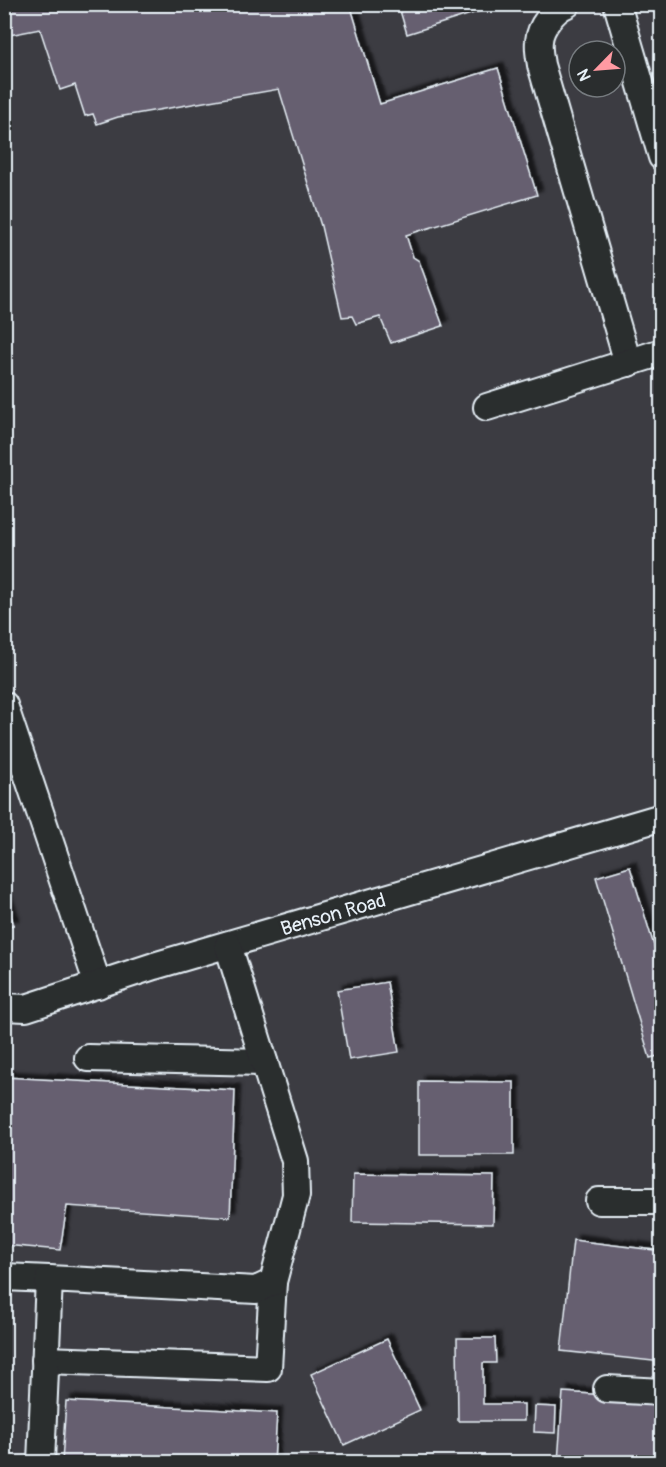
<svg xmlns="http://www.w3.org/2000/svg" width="666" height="1467" font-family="Pangolin,sans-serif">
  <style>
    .building { fill: #665e6f; stroke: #e8f1f8; stroke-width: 1.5; filter: url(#shadow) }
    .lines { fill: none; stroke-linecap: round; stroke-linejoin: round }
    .minor-casing { stroke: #e8f1f8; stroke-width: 30 }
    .minor { stroke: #2a2d2e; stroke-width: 26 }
    .labels { text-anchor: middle; stroke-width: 5; stroke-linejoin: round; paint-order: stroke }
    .street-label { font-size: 20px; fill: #e8f1f8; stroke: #2a2d2e }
  </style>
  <defs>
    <filter id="shadow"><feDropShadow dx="5.5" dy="-5.5" stdDeviation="1.5" flood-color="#0009"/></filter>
  </defs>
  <rect width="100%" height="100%" fill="#3c3c42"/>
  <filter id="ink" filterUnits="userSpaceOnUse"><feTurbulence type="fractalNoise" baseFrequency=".0167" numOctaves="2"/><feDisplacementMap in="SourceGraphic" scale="12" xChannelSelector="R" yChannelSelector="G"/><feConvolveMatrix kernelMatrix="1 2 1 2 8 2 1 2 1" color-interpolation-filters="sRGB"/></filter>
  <g filter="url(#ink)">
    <g class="building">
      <path d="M4 4H350L380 104 498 68 537 195 406 235 413 257 419 261 443 326 391 343 380 317 356 324 352 316 342 317 321 226 279 89 118 117 97 124 93 114 85 116 75 85 60 90 40 29 4 36Z"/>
      <path d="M398 4H503L407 34Z"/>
      <path d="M630 867 662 972V1055L650 1058 596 877Z"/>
      <path d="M4 896 14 925 4 927Z"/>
      <path d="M387 982 399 1052 349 1060 337 990Z"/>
      <path d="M4 1077 235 1090 230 1217 67 1206 60 1250 4 1245Z"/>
      <path d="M419 1081 514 1082V1155H419Z"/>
      <path d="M353 1174 494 1176 493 1224 352 1222Z"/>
      <path d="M573 1240 662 1251V1362L561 1351Z"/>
      <path d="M457 1338H495L496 1363H483V1404H524V1421H458Z"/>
      <path d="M387 1339 420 1410 344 1445 311 1374Z"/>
      <path d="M563 1392 662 1399V1462H558Z"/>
      <path d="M66 1401 277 1413 274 1462H62Z"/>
      <path d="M535 1406 556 1407 555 1433 534 1432Z"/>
    </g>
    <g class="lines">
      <g class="minor-casing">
        <g id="minor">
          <path d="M567 4C554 9 540 27 539 41 538 49 540 58 541 65L628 363"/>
          <path d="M617 4 662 157"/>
          <path d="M487 407 662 352"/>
          <path d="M4 705 98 985"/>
          <path d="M4 1007 26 1008 154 966 662 817"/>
          <path d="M88 1058 264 1062"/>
          <path d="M599 1201H662"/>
          <path d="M4 1277 49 1279"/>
          <path d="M45 1360 268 1368 273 1282"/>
          <path d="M607 1389 662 1392"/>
          <path d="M41 1462 49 1279 256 1290 273 1282 296 1195 295 1161 228 945"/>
        </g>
      </g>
      <use href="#minor" class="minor"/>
    </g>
  </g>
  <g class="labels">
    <g class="street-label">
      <text transform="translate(333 914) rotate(-16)" y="7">Benson Road</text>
    </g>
  </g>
  <rect width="666" height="1467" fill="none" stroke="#2a2d2e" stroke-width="24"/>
  <rect x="12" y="12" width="642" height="1443" fill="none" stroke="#e8f1f8" stroke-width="2" filter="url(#ink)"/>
  <g transform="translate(597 69) rotate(245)"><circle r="28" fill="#2a2d2e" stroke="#767b7f" stroke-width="1.5"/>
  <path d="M0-4.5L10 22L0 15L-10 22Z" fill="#ff9aa2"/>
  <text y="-9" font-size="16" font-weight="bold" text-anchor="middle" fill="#e8f1f8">N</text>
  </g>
</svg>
